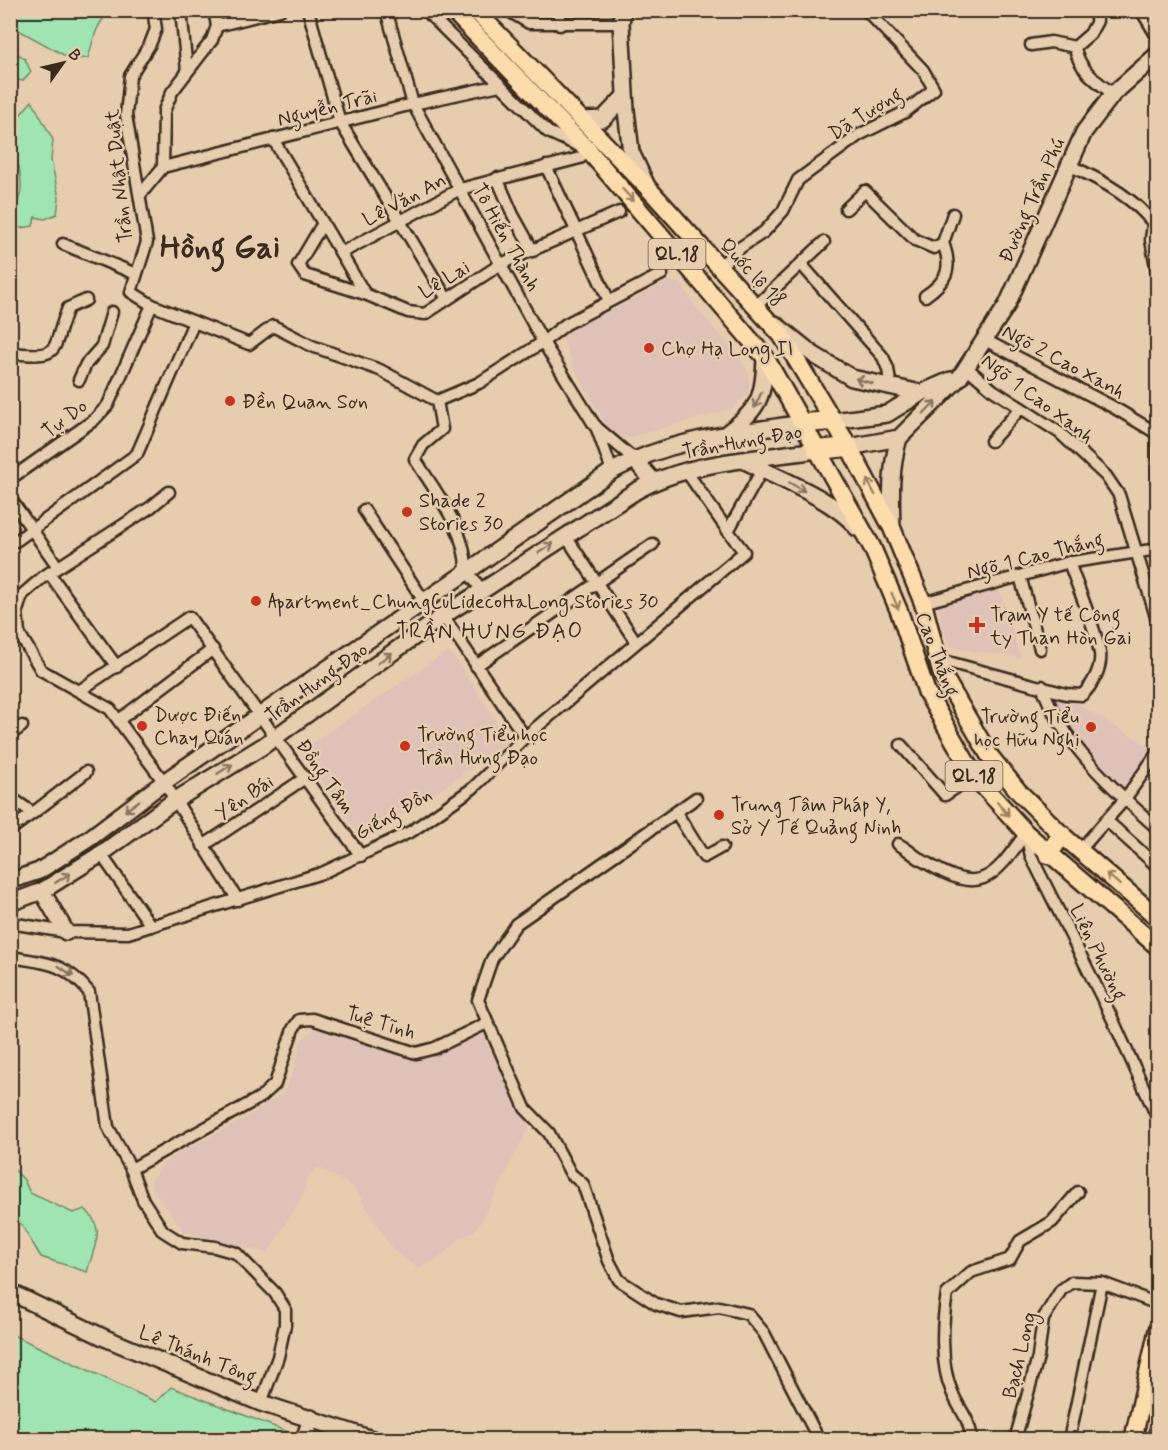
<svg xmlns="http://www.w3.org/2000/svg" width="1168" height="1450" font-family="Mynerve,sans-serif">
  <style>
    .built { fill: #dec1b7 }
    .green { fill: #a0e5b1; stroke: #6e8868; stroke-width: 1.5 }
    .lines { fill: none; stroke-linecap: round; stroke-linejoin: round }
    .street-casing { stroke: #3b2a1e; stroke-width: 15 }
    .secondary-casing { stroke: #3b2a1e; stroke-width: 20 }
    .primary-casing { stroke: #3b2a1e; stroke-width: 21 }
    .highway-casing { stroke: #3b2a1e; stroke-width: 22 }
    .street { stroke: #e5cdae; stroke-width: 10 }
    .secondary { stroke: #e5cdae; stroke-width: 15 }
    .primary { stroke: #fddcac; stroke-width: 16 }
    .highway { stroke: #fddcac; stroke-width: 18 }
    .oneway { stroke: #9c8365 }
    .oneway2 { stroke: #88735f }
    .poi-dot { fill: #c8321e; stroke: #e5cdae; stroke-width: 2 }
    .labels { text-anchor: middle; stroke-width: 5; stroke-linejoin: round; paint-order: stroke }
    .shield { fill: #e5cdae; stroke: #6e5b49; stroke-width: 1.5 }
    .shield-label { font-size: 18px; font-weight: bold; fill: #3b2a1e }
    .street-label { font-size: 20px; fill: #3b2a1e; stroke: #e5cdae }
    .poi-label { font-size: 20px; fill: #3b2a1e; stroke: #e5cdae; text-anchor: start }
    .quarter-label { font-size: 22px; letter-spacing: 1.5px; fill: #3b2a1e; stroke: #e5cdae }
    .town-label { font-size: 32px; font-weight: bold; fill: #3b2a1e; stroke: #e5cdae }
  </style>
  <rect width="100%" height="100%" fill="#e5cdae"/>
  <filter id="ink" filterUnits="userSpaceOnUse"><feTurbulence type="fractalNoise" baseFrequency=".0167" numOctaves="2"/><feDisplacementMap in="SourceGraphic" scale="12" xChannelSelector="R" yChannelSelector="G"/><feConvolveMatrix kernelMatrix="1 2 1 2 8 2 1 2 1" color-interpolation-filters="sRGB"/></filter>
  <g filter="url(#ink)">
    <g class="built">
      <path d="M669 281 681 283 692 303 742 361 749 375 748 394 731 409 620 440 606 425 574 367 562 335Z"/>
      <path d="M999 589 1021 658 949 647 937 604Z"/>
      <path d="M445 653H450L455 658 509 741 412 810 358 834 301 751Z"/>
      <path d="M1054 694 1071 700 1154 750 1122 792 1079 748 1050 697Z"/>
      <path d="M315 1030H324L346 1036 411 1060 436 1052 473 1034 482 1033 487 1039 529 1127 482 1220 475 1230 462 1237 440 1257 418 1268 394 1251 354 1187 318 1167 306 1179 304 1193 268 1253 185 1232 152 1188V1178L170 1158 242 1120 282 1094 291 1077 303 1038Z"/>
    </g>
    <g class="green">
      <path d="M109 10C94 31 95 34 88 58L71 59 17 29 11 38 14 51 25 59 31 72 23 81 11 79V11Z"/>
      <path d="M32 101 53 140 51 160 59 198 57 214 45 219 35 217 33 226 15 229 11 212C24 196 22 186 19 166L11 162V114L12 118 19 116Z"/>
      <path d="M10 1165 24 1180 30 1193 73 1213 85 1209C107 1230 94 1245 87 1272L41 1257 21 1224 11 1216Z"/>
      <path d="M11 1334 156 1402 171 1387 296 1435 295 1439H11Z"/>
    </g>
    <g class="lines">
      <g class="street-casing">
        <g id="street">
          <path d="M153 10 156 29 150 44 130 76 126 115 147 242 131 292 152 305 249 344 273 326 312 346 380 370 437 401"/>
          <path d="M181 10 187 71"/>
          <path d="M308 10 340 122 447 299"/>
          <path d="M386 10 413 104 543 342 595 426 634 459"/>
          <path d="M425 10 548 132 581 147"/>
          <path d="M507 10 529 23H621"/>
          <path d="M560 10V25"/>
          <path d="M1093 10 1097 21 1090 34 1075 47C1078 69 1096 81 1113 94"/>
          <path d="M1141 10 1158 38"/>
          <path d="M217 26 280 10"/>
          <path d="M1031 45 1051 42 1075 47"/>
          <path d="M273 139 365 294"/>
          <path d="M1068 165C1098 178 1133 197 1153 223L1151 240 1158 277"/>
          <path d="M546 166 609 301"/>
          <path d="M163 167 413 104 500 85"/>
          <path d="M163 167 164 111 172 92 212 40 217 26 214 10"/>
          <path d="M497 178 513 215 533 251"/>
          <path d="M140 195 163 167"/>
          <path d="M846 209 865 191 915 240 934 248 943 243 953 214"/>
          <path d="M323 223 298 265 305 275 365 294 408 312 425 314 501 264 619 212"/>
          <path d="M63 244 136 274"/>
          <path d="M341 253 460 189 580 158 589 151"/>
          <path d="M801 264 883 357 888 369 891 388"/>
          <path d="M719 267 741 247 764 232 783 211 798 180 859 135 905 112 934 89 923 70 866 10"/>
          <path d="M925 296C947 281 953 269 943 243"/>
          <path d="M757 305 824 242"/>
          <path d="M983 339 1113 407 1158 434"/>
          <path d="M10 353C64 358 50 353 68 308L86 300"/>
          <path d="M966 367 993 390 1060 433 1106 476 1119 495 1158 623"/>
          <path d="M79 380 86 364 102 346 112 312"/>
          <path d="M596 426 612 471"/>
          <path d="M1158 436V483"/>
          <path d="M991 441 1021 408"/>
          <path d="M686 471 728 531"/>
          <path d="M10 479 94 420 108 405 152 305"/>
          <path d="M169 492 151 507 43 577 22 595 17 611 19 633 41 670 110 709 164 782 238 900"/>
          <path d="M10 498 58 567"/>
          <path d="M364 510 424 601"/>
          <path d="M565 535 636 642"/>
          <path d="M16 541 137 454 194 322"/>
          <path d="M49 573 117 667"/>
          <path d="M1020 576 1040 649"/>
          <path d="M482 590 466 570C466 529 436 493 415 459L423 445 442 429 437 401 479 383 543 342 566 324 662 274"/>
          <path d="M923 603 1066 563 1158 549"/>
          <path d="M443 616 525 737"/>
          <path d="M937 659 1066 694 1082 695C1092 686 1102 668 1100 653 1095 626 1078 589 1069 562"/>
          <path d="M476 666 653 544"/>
          <path d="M1042 686C1063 745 1112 788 1158 829"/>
          <path d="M79 691 189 617 361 856"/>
          <path d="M119 720 213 649"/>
          <path d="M10 735 22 726"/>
          <path d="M901 745 945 795 974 776"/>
          <path d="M10 797 33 813 10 830"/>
          <path d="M676 812 696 798"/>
          <path d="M33 813 86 772"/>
          <path d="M1106 820 1158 867"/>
          <path d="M1026 834 1031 856 1112 1018 1158 1119"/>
          <path d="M898 844C908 849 915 857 925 862 981 896 992 880 1026 833"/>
          <path d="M203 846 305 778"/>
          <path d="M722 847 704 857 676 812 516 924 492 959 478 1000 525 1108 549 1133 571 1174 583 1184 609 1261 619 1280 656 1304 681 1312 719 1307 748 1314 764 1333 819 1440"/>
          <path d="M1080 850 1125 799 1158 752"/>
          <path d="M101 854 151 926"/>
          <path d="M10 923 66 932 128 933 322 873 412 831 473 788 525 737 744 552 728 531 762 470"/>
          <path d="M10 957C47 963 64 962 89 992L108 1127 131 1169 143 1200 163 1231 182 1243 215 1247 236 1253 275 1293 285 1309V1325L278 1357 261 1403"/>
          <path d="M131 1169 261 1097 275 1084 293 1029 299 1020 312 1019 416 1053 435 1048 487 1023"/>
          <path d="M972 1440C969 1416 960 1412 952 1392 940 1365 942 1323 947 1294L971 1272 1010 1259 1020 1241 1052 1222 1078 1192"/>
          <path d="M1015 1440 1038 1357 1043 1319 1061 1290 1072 1282 1102 1283 1158 1304"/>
          <path d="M1069 1440 1102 1283"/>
        </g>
      </g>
      <g class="secondary-casing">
        <g id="secondary">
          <path d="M623 10 621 23 626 110 631 152 646 184"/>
          <path d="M583 120 603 119 625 96"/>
          <path d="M775 324 814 355 852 378 921 393"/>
          <path d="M833 421 887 414 921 393 951 380"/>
          <path d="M728 432C760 409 764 395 765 357"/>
          <path d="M849 447 899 438 960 377 1007 305 1084 132 1113 94 1158 54"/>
          <path d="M634 459 653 481"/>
          <path d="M745 461C777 478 836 500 857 528"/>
          <path d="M892 528C891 497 890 468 899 438"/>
          <path d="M10 881 39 871 90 838 164 782 612 471C672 438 737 433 804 423"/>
          <path d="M42 891 66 932"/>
          <path d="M10 903 42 891 101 854 174 801 263 746 443 616 636 491C689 461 757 459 817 450"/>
          <path d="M10 1292 105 1338 261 1403 375 1440"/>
          <path d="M304 1440 311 1418"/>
        </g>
      </g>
      <g class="primary-casing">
        <g id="primary">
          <path d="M452 10 589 151 765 357 872 547 899 611 927 693 974 776 1026 833 1158 947"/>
          <path d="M475 10 648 188 782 336 849 447 892 528 923 603 941 672 989 755 1019 792 1062 835 1158 918"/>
          <path d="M1133 1440 1158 1328"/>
          <path d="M1156 1440 1158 1432"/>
        </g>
      </g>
      <g class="highway-casing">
        <g id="highway">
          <path d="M804 423 833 421"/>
          <path d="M817 450 849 447"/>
          <path d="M1048 854 1062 835"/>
        </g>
      </g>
      <use href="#street" class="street"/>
      <use href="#secondary" class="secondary"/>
      <use href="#primary" class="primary"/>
      <use href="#highway" class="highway"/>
    </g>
    <defs><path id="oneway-shaft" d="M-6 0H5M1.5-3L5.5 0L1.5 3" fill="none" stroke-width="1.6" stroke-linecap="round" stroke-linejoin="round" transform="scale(1.5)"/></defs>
    <g class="oneway">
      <use href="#oneway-shaft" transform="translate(628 195) rotate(48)"/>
      <use href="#oneway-shaft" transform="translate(871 487) rotate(-118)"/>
      <use href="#oneway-shaft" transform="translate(895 601) rotate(67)"/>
      <use href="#oneway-shaft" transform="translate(1003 809) rotate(49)"/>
      <use href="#oneway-shaft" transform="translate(1113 879) rotate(-139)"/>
    </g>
    <g class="oneway2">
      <use href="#oneway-shaft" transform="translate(864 381) rotate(-164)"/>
      <use href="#oneway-shaft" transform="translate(758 400) rotate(115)"/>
      <use href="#oneway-shaft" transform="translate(930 407) rotate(-46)"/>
      <use href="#oneway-shaft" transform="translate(797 487) rotate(30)"/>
      <use href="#oneway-shaft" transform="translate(546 548) rotate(-33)"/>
      <use href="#oneway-shaft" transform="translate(385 658) rotate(-36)"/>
      <use href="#oneway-shaft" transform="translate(225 769) rotate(-32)"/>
      <use href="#oneway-shaft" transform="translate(132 806) rotate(143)"/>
      <use href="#oneway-shaft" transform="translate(63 878) rotate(-32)"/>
      <use href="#oneway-shaft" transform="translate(66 971) rotate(34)"/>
    </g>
  </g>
  <g class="poi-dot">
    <circle cx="649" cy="348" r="6"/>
    <circle cx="230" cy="401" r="6"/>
    <circle cx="407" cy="512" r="6"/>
    <circle cx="256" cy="601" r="6"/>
    <path d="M974 616h6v6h6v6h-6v6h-6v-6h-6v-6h6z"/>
    <circle cx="142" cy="726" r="6"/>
    <circle cx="1091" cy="727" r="6"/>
    <circle cx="405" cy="746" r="6"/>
    <circle cx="719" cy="815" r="6"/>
  </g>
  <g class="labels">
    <g class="shield">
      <rect x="648.5" y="239" width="57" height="30" rx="4.5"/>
      <rect x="945.5" y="761" width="57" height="30" rx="4.5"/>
    </g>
    <g class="shield-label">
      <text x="677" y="260">QL.18</text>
      <text x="974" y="782">QL.18</text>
    </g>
    <g class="street-label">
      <text transform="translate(327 107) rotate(-14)" y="7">Nguyễn Trãi</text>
      <text transform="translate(865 113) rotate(-32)" y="7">Dã Tượng</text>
      <text transform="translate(118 176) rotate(-96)" y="7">Trần Nhật Duật</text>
      <text transform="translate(404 199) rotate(-28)" y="7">Lê Văn An</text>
      <text transform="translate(1031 200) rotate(-66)" y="7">Đường Trần Phú</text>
      <text transform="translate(507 237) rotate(61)" y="7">Tô Hiến Thành</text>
      <text transform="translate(753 272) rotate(47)" y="7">Quốc lộ 18</text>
      <text transform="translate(444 279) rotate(-31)" y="7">Lê Lai</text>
      <text transform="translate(1064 361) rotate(28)" y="7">Ngõ 2 Cao Xanh</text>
      <text transform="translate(1038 398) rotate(37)" y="7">Ngõ 1 Cao Xanh</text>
      <text transform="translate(64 418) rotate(-37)" y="7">Tự Do</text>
      <text transform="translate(742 441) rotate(-10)" y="7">Trần Hưng Đạo</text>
      <text transform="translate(1035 555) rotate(-14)" y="7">Ngõ 1 Cao Thắng</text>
      <text transform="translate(938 654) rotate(69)" y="7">Cao Thắng</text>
      <text transform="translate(316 682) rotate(-36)" y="7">Trần Hưng Đạo</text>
      <text transform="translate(326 776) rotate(55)" y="7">Đồng Tâm</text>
      <text transform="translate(244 797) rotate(-34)" y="7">Yên Bái</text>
      <text transform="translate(393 813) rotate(-30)" y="7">Giếng Đồn</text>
      <text transform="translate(1099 952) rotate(64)" y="7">Liên Phường</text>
      <text transform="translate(381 1022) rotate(17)" y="7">Tuệ Tĩnh</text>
      <text transform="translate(198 1354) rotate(22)" y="7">Lê Thánh Tông</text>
      <text transform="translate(1019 1355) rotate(-76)" y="7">Bạch Long</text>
    </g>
    <g class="poi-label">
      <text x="661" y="355">Chợ Hạ Long II</text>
      <text x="242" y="408">Đền Quan Sơn</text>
      <text x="419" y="507">Shade 2<tspan x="419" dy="23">Stories 30</tspan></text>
      <text x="268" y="608">Apartment_ChungCuLidecoHaLong Stories 30</text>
      <text x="990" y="621">Trạm Y tế Công<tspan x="990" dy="23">ty Than Hòn Gai</tspan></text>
      <text x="154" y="721">Dược Điến<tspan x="154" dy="23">Chay Quán</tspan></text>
      <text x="1079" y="723" text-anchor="end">Trường Tiểu<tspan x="1079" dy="23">học Hữu Nghị</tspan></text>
      <text x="417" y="741">Trường Tiểu học<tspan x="417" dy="23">Trần Hưng Đạo</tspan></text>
      <text x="731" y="811">Trung Tâm Pháp Y,<tspan x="731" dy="23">Sở Y Tế Quảng Ninh</tspan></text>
    </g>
    <g class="quarter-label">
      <text x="490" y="638">TRẦN HƯNG ĐẠO</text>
    </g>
    <g class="town-label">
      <text x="220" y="257">Hồng Gai</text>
    </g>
  </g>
  <rect width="1168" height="1450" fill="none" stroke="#e5cdae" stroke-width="36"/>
  <rect x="18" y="18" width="1132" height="1414" fill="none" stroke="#3b2a1e" stroke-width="2" filter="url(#ink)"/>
  <g transform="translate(63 63) rotate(56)" stroke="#e5cdae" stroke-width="4.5" paint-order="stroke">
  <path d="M0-4.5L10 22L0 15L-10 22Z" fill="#3b2a1e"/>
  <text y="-9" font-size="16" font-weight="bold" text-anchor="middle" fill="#3b2a1e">B</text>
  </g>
</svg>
